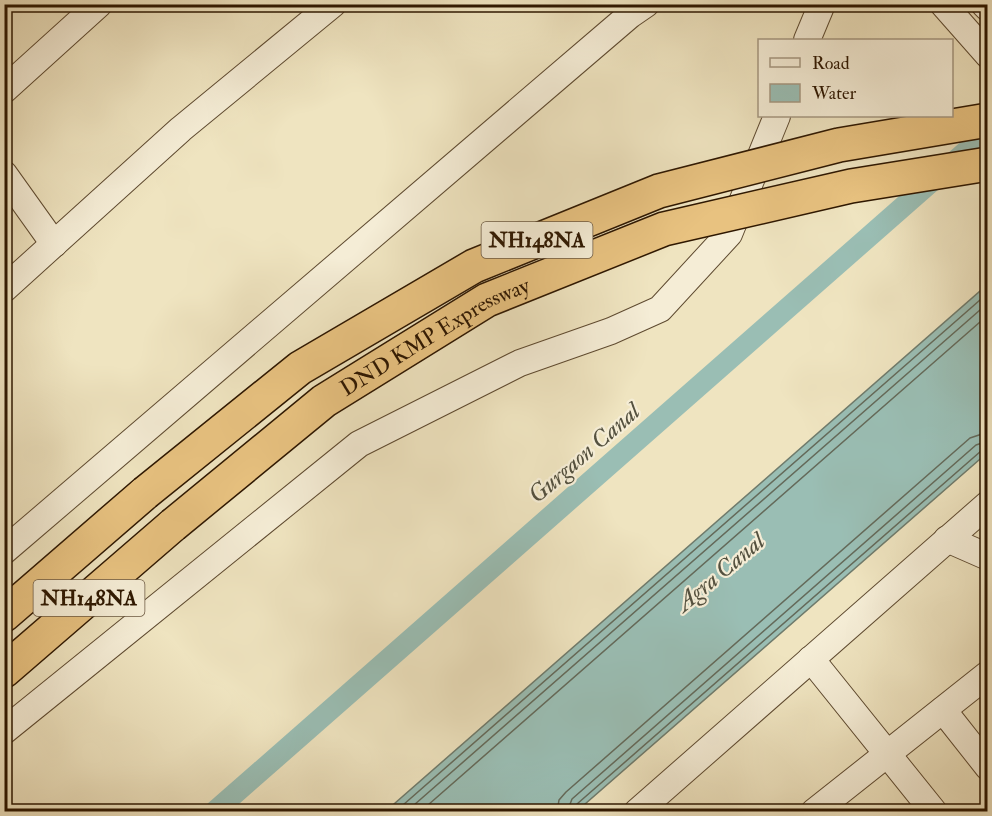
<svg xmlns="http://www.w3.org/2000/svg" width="992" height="816" font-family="'IM FELL Double Pica',serif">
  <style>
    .water { fill: #9abeb4; stroke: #6f7b6c; stroke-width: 1.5 }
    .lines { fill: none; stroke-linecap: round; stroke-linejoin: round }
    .shore { stroke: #646a5a; stroke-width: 1.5 }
    .canal { stroke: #9abeb4; stroke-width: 21 }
    .minor-casing { stroke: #5e4a30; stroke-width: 28 }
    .highway-casing { stroke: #2e1700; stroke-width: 36 }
    .minor { stroke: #f5edd6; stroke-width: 26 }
    .highway { stroke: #e8c280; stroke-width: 33 }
    .highway-bridge-casing { stroke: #2e1700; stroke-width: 36; stroke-linecap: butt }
    .highway-bridge { stroke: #e8c280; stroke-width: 33 }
    .labels { text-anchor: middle; stroke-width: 4.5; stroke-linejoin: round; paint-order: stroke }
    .shield { fill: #f5edd6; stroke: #6a5740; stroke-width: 1.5 }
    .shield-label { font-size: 21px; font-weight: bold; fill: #2e1700 }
    .street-label { font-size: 22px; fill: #2e1700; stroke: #f5edd6 }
    .water-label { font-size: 24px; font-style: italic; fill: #54513f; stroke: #f5edd6 }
  </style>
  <rect width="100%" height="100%" fill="#efe4c0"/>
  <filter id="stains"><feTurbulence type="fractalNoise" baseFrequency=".00333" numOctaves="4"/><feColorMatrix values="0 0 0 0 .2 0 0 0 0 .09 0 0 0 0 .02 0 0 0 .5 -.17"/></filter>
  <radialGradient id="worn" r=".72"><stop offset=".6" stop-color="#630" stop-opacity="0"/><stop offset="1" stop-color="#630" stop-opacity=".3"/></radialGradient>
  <path class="water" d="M987 285V453L577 811H386Z"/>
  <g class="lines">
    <g class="shore">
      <path d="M395 812 988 293"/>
      <path d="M406 812 988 303"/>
      <path d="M420 812 988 315"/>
      <path d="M557 812 559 800 566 792 970 438 988 432"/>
      <path d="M567 812 572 799 976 445 988 441"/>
      <path d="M574 812 577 804 981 451 988 449"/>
    </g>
    <path class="canal" d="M214 812 988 132"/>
    <g class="minor-casing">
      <g id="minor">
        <path d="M943 4 988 55"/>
        <path d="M984 4 988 8"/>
        <path d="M807 40 822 4"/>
        <path d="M4 90 99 4"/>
        <path d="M4 174 54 244"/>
        <path d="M4 289 181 129 333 4"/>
        <path d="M947 539 988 557"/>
        <path d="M4 551 630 15 646 4"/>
        <path d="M811 659 934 812"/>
        <path d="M943 710 988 767"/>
        <path d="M4 731 359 444 520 363 611 331 660 309 729 234 777 116"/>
        <path d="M637 812 988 504"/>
        <path d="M814 812 988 674"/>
      </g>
    </g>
    <g class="highway-casing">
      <g id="highway">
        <path d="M4 615 145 493"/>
        <path d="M4 671 173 525"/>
      </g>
    </g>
    <use href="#minor" class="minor"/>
    <use href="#highway" class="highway"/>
    <g class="highway-bridge-casing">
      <g id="highway-bridge">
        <path d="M145 493 300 368 474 266 659 191 839 145 988 120"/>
        <path id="s1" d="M173 525 324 401 487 300 664 229 851 186 988 164"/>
      </g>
    </g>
    <use href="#highway-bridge" class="highway-bridge"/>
  </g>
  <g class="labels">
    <g class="shield">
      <rect x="481.5" y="222" width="111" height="36" rx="4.5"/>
      <rect x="33.5" y="580" width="111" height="36" rx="4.5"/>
    </g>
    <g class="shield-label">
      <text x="537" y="247">NH148NA</text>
      <text x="89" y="605">NH148NA</text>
    </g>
    <g class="street-label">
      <text dy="8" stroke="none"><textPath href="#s1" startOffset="324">DND KMP Expressway</textPath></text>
    </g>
    <g class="water-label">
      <text transform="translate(584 453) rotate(-41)" y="8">Gurgaon Canal</text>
      <text transform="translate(720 572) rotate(-40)" y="8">Agra Canal</text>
    </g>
  </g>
  <rect width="992" height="816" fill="none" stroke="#efe4c0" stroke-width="24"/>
  <rect x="6" y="6" width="980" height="804" fill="none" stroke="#2e1700" stroke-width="3"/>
  <rect x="12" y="12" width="968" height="792" fill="none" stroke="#2e1700" stroke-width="1.5"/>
  <rect x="758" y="39" width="195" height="78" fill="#f5edd6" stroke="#a59780" stroke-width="1.5"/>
  <rect x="770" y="58" width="30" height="9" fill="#f5edd6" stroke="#a59780" stroke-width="1.5"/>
  <text x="812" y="69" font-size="18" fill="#2e1700">Road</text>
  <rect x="770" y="84" width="30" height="18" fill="#9abeb4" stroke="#a59780" stroke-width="1.5"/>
  <text x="812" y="99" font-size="18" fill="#2e1700">Water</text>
  <rect width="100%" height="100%" filter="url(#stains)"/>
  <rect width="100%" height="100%" fill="url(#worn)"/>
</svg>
